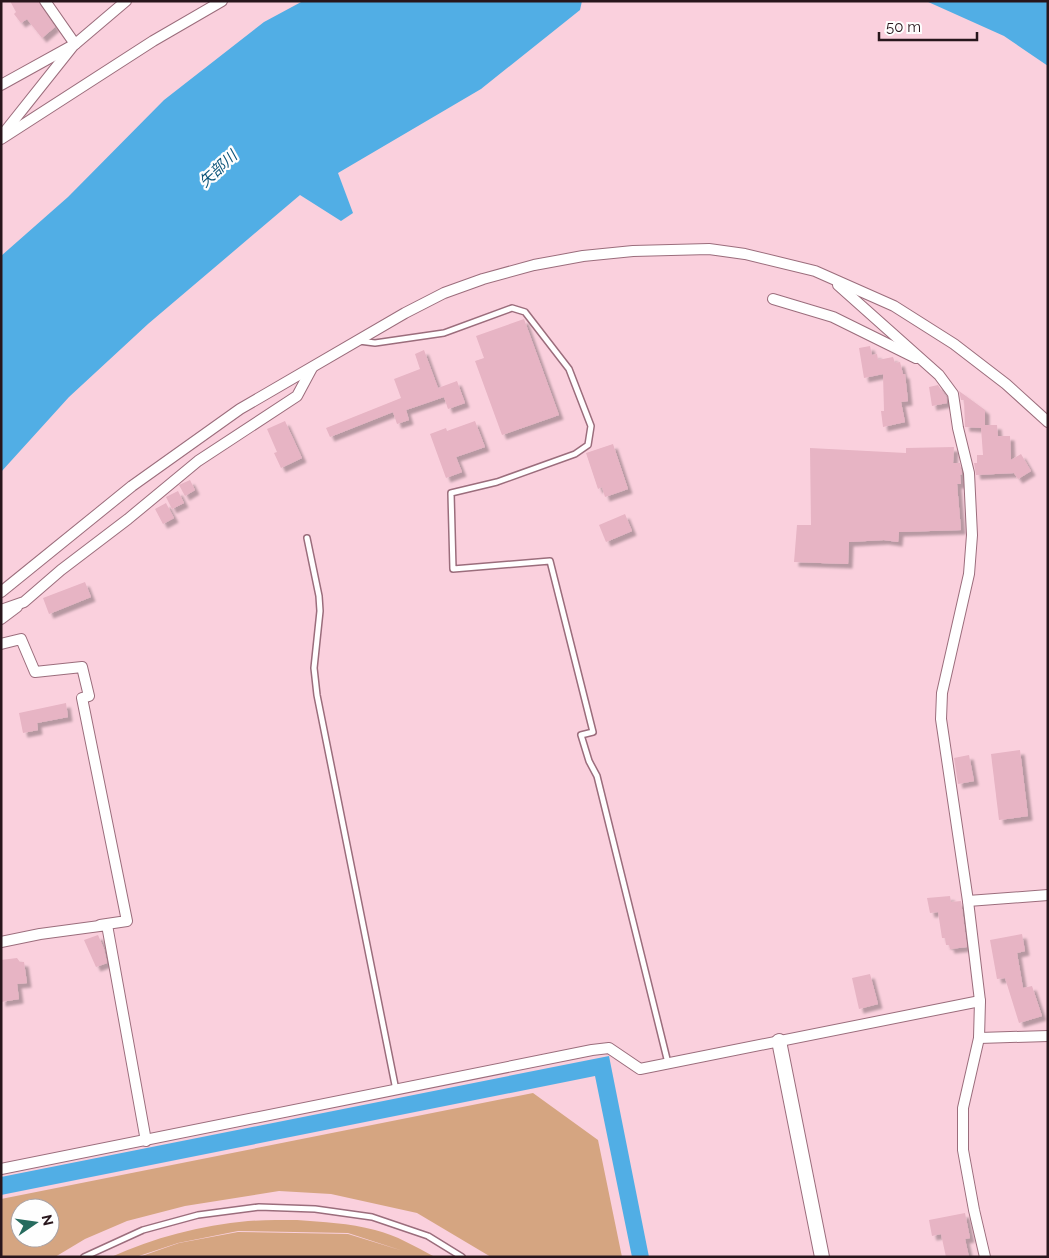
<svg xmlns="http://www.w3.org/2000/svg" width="1049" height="1258" viewBox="0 0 1049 1258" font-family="Raleway,'Noto Sans JP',sans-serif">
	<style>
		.green { fill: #d5a581; fill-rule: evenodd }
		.water { fill: #51aee5 }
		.building { fill: #e7b4c4; filter: url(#shadow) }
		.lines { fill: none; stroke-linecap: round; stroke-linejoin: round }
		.service-casing { stroke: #9b6d7c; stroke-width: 8 }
		.minor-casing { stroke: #9b6d7c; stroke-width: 12 }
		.tertiary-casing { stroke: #9b6d7c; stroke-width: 16 }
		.service { stroke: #fff; stroke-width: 5 }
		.minor { stroke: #fff; stroke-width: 10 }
		.tertiary { stroke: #fff; stroke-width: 14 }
		.labels { text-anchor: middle; stroke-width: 4.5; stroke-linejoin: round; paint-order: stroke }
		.water-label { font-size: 15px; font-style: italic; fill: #0d557a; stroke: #fefefe }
	</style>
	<defs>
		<filter id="shadow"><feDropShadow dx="4.5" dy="4.5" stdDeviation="1" flood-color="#0004"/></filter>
	</defs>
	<rect width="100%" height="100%" fill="#fad0dd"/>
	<g class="green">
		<path d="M533,1093L598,1140L622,1257H491L417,1213L331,1194L279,1191L185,1206L127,1221L85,1239L55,1257H1V1199ZM20,1208H50V1238H20Z"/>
		<path d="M297,1220C323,1222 349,1223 375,1230C396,1235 416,1247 435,1257H139L179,1243L238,1232L348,1234L403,1251L348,1233L238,1231L178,1243L136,1257H111C153,1238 201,1225 248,1221C264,1220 281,1220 297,1220Z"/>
	</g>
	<g class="water">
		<path d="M303,1H582L580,10L481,89L338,173L353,213L341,221L300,195L148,324L69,397L1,472V256L68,197L164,100L264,22Z"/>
		<path d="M926,1H1048V66L1004,36Z"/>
		<path d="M609,1056L649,1257H632L595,1076L1,1195V1177Z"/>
	</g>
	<g class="building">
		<path d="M10,1H38L55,27L42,38L27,19L21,23L14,14L16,12Z"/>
		<path d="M524,319L559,415L502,435L475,361L484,358L476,336Z"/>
		<path d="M870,346L872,355L877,354L878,360L893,357L895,363L900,362L903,374H905L908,401L901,402L905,422L883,427L881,411H884L883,374L864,378L859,348Z"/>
		<path d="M424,350L438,388L457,381L465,403L448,409L444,397L406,410L409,420L397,424L393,412L330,437L326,428L401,398L394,379L420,369L415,354Z"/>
		<path d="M938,385L946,397L947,403L932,406L929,387Z"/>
		<path d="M959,391L985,410V425H997L998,436H1010L1011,460L1021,454L1031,471L1018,479L1014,473L976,475L974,463H977V455H983L981,428L965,427L964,400H961Z"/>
		<path d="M285,421L302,458L281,468L274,453L277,452L267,429Z"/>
		<path d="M475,421L485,447L456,457L462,472L446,478L430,434L446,428L447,431Z"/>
		<path d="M613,444L628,489L605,497L602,487L598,489L586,453Z"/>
		<path d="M954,447L953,463H960L962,474L960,475L961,484H957L961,530L899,532L898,542L884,540L849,542L848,564L794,562L797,525H811L810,448L906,453V448Z"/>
		<path d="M190,480L195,490L185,496L179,485Z"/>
		<path d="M178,491L184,503L172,509L166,497Z"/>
		<path d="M166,503L174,518L163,524L155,509Z"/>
		<path d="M625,514L632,531L606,542L599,525Z"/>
		<path d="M85,582L91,597L49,614L43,598Z"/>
		<path d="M66,703L68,717L37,723L38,730L23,733L19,713Z"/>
		<path d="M1020,750L1028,816L999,820L991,754Z"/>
		<path d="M969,755L974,781L958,784L954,758Z"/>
		<path d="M950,896L951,902L961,901L967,947L950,949L949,945H946L945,938H942L938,912L930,913L927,898Z"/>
		<path d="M1022,934L1025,951L1017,953L1023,988L1032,986L1042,1016L1019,1023L1005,978L997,979L990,940Z"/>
		<path d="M98,935L104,949L107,963L96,967L84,940Z"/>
		<path d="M17,958L20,962H24L27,983L17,984L19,999L1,1002V960Z"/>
		<path d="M870,974L878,1004L859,1009L852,978Z"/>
		<path d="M965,1213L970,1238L965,1239L969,1257H946L941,1234L932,1236L929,1220Z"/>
	</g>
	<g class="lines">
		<defs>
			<g id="service">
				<path d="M359,341L375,343L444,333L512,308L525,312L569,369L591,426L588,445L575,454L497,482L451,493L453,569L550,561L593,732L581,735L589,761L597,776L668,1063"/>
				<path d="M307,538L319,596L320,611L314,668L317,695L396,1090"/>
				<path d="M84,1257L143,1230L198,1215L259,1207L315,1209L372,1217L428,1236L462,1257"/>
			</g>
			<g id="minor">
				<path d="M1,85L75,44L45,1"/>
				<path d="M3,134L73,46L126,1"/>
				<path d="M1,139L153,41L222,1"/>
				<path d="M838,285L939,375L953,394L958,428L969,473L972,535L969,574L942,693L941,719L968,901L980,1001L979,1038L963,1108V1150L974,1210L985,1257"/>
				<path d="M773,299L833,317L916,358"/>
				<path d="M1,592L132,486L240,409L405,313L444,293L483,279L534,265L583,256L633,251L709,249L745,254L815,271L894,306L954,344L1006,384L1048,422"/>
				<path d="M1,610L24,602L61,570L128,519L198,461L297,396L312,368"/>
				<path d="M1,619L17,607"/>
				<path d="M1,644L21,639L35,672L82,667L89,696L82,698L127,921L100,925"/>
				<path d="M968,901L1048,895"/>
				<path d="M1,942L40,934L107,925L146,1141"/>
				<path d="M979,1038L1048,1036"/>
				<path d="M1,1169L592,1050L609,1048L640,1069L980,1001"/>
			</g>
			<path id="tertiary" d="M779,1041L822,1257"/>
		</defs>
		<use href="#service" class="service-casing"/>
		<use href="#minor" class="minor-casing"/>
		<use href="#tertiary" class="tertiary-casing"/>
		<use href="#service" class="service"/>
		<use href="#minor" class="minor"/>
		<use href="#tertiary" class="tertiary"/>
	</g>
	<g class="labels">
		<g class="water-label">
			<text transform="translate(218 169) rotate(-43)" y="5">矢部川</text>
		</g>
	</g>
	<rect width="1049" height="1258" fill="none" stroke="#28161c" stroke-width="5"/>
	<g transform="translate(35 1223) rotate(77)"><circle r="24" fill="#fefefe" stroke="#a8a1a4"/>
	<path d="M0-4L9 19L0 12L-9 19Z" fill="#266b5e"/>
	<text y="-8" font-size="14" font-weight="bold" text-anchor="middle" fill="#28161c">N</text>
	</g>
	<path d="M879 32v8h98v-8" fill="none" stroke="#28161c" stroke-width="2.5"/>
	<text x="886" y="32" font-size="15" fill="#28161c" stroke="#fefefe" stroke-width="4" paint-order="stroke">50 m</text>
</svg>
